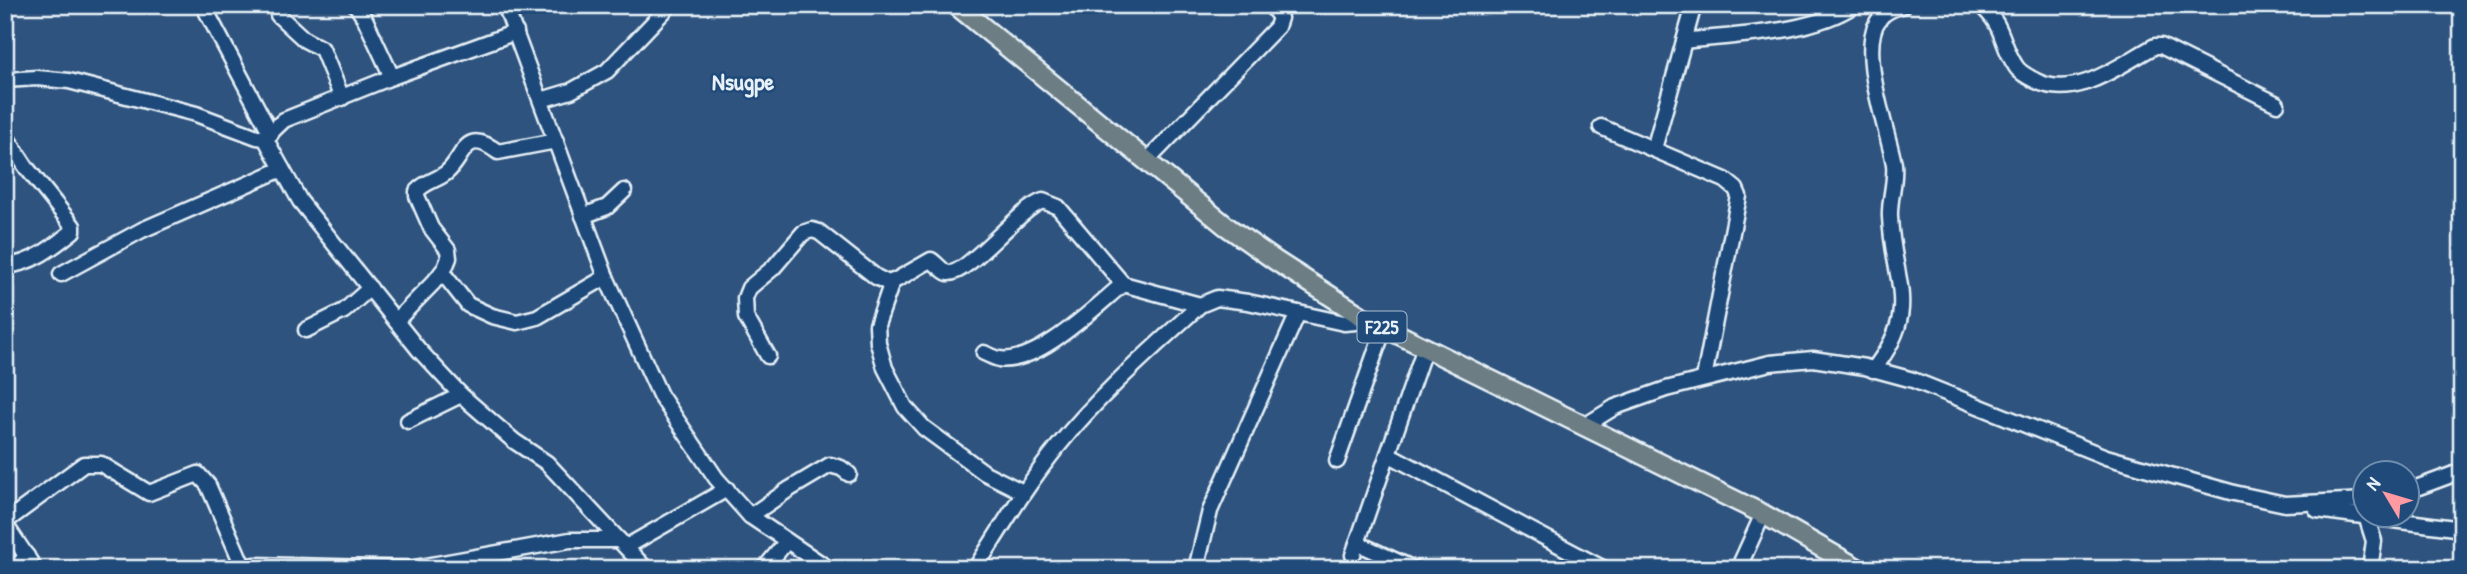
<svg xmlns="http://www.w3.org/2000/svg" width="2467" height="574" viewBox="0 0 2467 574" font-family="'Patrick Hand',sans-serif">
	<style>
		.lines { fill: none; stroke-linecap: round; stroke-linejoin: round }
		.minor-casing { stroke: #e8f1f8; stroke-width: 19 }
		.major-casing { stroke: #e8f1f8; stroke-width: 23 }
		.minor { stroke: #1f4a7a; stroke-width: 14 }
		.major { stroke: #6c7e84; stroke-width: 18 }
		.labels { text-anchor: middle; stroke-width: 5; stroke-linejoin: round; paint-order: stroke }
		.shield { fill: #1f4a7a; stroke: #acbfd2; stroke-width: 2 }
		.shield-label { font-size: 19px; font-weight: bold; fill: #e8f1f8 }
		.quarter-label { font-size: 24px; font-weight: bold; fill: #e8f1f8; stroke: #1f4a7a }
	</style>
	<rect width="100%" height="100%" fill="#2e537e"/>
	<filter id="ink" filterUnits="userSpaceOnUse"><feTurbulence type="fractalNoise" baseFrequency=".0143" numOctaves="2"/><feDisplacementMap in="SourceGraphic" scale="14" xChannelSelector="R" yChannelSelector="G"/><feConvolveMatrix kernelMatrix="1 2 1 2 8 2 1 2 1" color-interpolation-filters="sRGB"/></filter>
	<g filter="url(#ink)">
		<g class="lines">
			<defs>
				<g id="minor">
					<path d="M203,5L271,134"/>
					<path d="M278,5V15L305,40L322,49L342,98"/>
					<path d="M356,5L365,19L392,77"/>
					<path d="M505,5L606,277L660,395L716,478L750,516L829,569"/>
					<path d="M1980,5C2005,26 2000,42 2015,65C2019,73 2029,77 2036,81C2076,101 2121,64 2155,46H2161L2277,104"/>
					<path d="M1684,41C1734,35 1812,34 1854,5"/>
					<path d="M5,80L37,78L69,81L196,114L257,137L265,138L284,120L392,77L516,32"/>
					<path d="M541,100L571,91L607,71L670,5"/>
					<path d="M1601,127L1725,180L1736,189L1739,196L1704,378"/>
					<path d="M5,135L26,167L73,226V231C53,247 32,264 5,266"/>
					<path d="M265,138L300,201L419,350L461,395L514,441L547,463L646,569"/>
					<path d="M1654,149L1694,5"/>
					<path d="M1146,162L1277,27L1280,18L1271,5"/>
					<path d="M583,216L607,207L624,191"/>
					<path d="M442,272L468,305L492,316L517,322L537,317L606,277"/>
					<path d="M61,274L142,230L282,169"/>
					<path d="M892,282L877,325L878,343L885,368L905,407L924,428L985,473L1023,492"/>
					<path d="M396,321L434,282L445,268L449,258L448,250L431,228L417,196V191C425,182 437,180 446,173C465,158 463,126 498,152L556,141"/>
					<path d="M306,330L344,311L370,288"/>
					<path d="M984,353C989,355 994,358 999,359C1037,365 1095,307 1123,284"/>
					<path d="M768,356L746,317L745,298L749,288L773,268L803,233L812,230L819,232L876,277L888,283L896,280L931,260C936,263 943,272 948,273C967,276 1018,209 1043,201L1058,207L1123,284L1200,305"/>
					<path d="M1873,370C1922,308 1893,284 1890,217C1889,199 1896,182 1894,164C1888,130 1856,47 1880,18C1886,10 1895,8 1903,5"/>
					<path d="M408,421L461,395"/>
					<path d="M1586,425L1615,407L1666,389L1770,363L1813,359L1865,367L1913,380L2106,457L2234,493L2285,504L2366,500"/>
					<path d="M1388,454L1604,569"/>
					<path d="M1337,461L1384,328"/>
					<path d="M2408,491L2462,471"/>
					<path d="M2317,510L2462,529"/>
					<path d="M750,516L788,490L830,465L841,468L849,474"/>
					<path d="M2366,516L2374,541L2370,569"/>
					<path d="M5,522L84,464H101L149,493L198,474L208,485L243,566"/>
					<path d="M5,524L35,569"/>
					<path d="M1357,543L1414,569"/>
					<path d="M626,547L727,489"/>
					<path d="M1353,555L1425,347"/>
					<path d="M14,569L27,556"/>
					<path d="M223,569L256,565L409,569L570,540H619"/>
					<path d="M764,569L787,541"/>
					<path d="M975,569C1002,527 1027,484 1059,445C1100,394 1152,349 1200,305L1217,298L1248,302L1344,323L1356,322L1363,317"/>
					<path d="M1196,569L1210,511L1298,313"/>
					<path d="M1738,569L1763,514"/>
				</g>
				<path id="major" d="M956,5L1226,226L1276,261L1363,317L1763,514L1859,569"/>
			</defs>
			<use href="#minor" class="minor-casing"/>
			<use href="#major" class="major-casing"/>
			<use href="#minor" class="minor"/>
			<use href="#major" class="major"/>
		</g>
	</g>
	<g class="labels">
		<rect class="shield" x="1357.5" y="311.5" width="49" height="31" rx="5"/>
		<g class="shield-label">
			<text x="1382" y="334">F225</text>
		</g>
		<g class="quarter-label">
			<text x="743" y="90">Nsugpe</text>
		</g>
	</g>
	<rect width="2467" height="574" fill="none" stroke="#1f4a7a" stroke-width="28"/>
	<rect x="14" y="14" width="2439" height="546" fill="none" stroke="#e8f1f8" stroke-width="2.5" filter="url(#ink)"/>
	<g transform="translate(2386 494) rotate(308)"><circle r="33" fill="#1f4a7a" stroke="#6f8dac" stroke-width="2"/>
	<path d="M0-5L12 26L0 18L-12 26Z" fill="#ff9aa2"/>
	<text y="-10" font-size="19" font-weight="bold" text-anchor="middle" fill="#e8f1f8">N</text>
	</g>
</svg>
